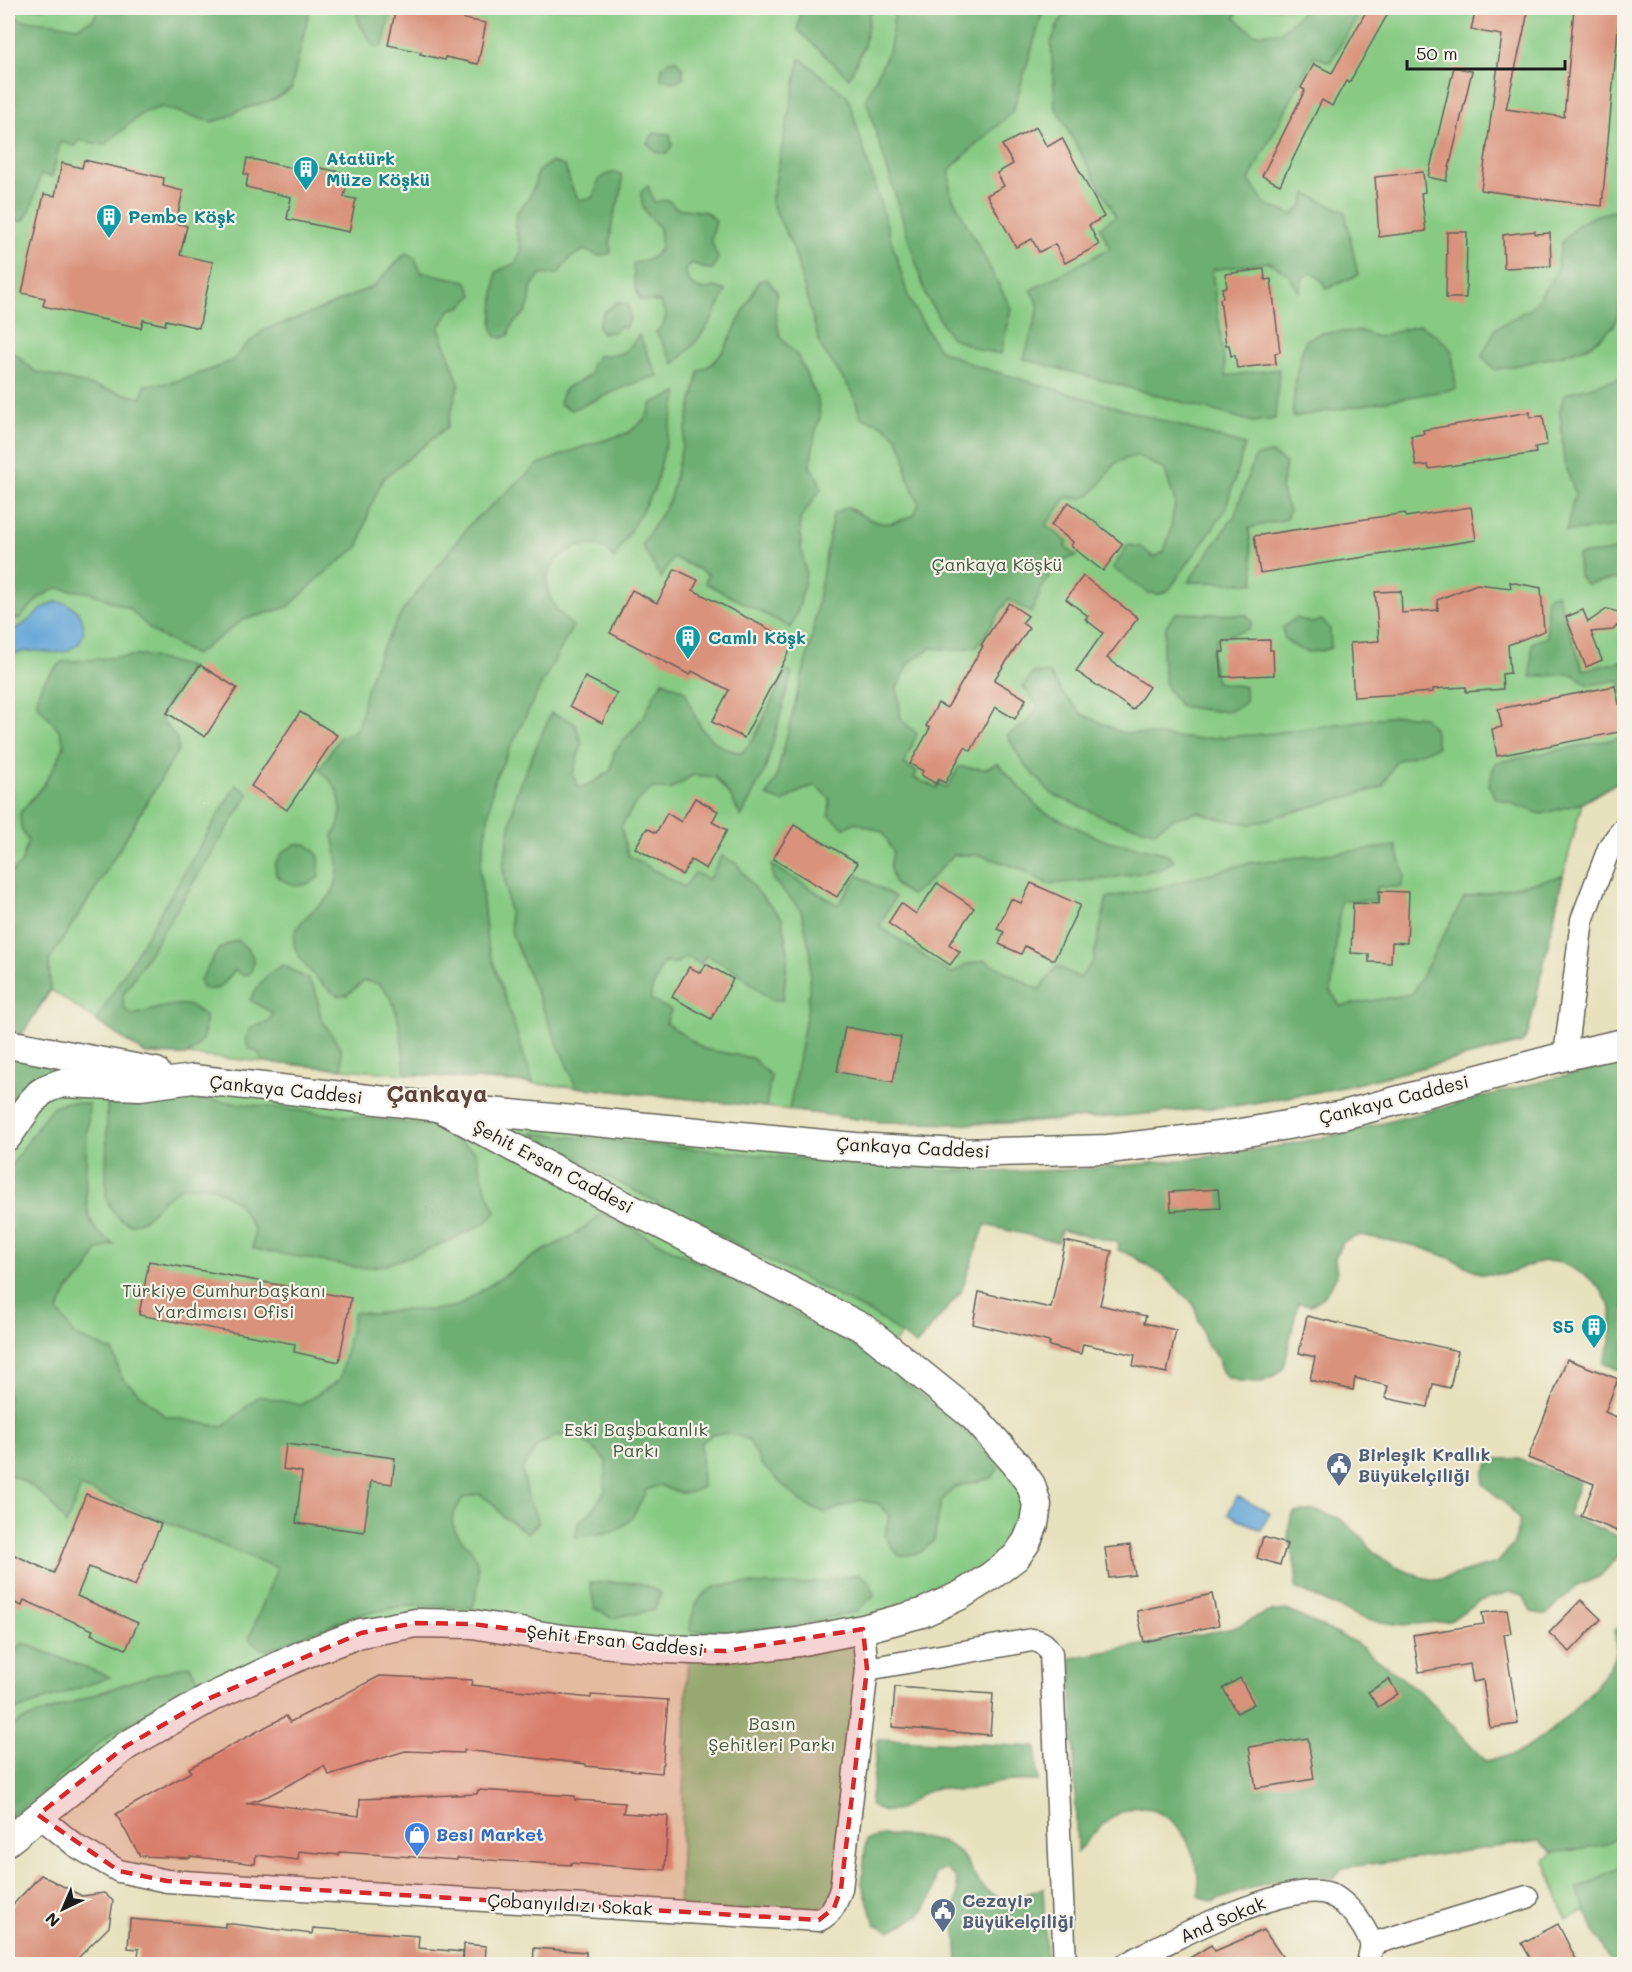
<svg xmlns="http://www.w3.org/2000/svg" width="1632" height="1972" viewBox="0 0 1632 1972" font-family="Mali,sans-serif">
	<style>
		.green { fill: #87ca84; stroke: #527350; stroke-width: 1.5 }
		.forest { fill: #6dae72; stroke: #446547; stroke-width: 1.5 }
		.water { fill: #64a6d8; stroke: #40617a; stroke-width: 1.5 }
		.building { fill: #d9927b }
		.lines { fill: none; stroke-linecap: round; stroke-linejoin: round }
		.minor-casing { stroke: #636155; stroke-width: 25 }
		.major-casing { stroke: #636155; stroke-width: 31 }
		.minor { stroke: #fff; stroke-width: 22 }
		.major { stroke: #fff; stroke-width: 28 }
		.marked { fill: #d62828; fill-opacity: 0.2; stroke: #d62828; stroke-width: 4.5; stroke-dasharray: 12 8; stroke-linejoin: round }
		.labels { text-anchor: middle; stroke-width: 4.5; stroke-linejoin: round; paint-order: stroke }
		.culture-label { font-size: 18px; font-weight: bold; fill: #0d838f; stroke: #f7f3e8; text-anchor: start }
		.park-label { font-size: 18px; fill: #415940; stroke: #f7f3e8 }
		.street-label { font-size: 18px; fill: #1c1c1c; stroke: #f7f3e8 }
		.service-label { font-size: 18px; font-weight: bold; fill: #4e5e75; stroke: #f7f3e8; text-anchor: start }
		.shop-label { font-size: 18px; font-weight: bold; fill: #366cbe; stroke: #f7f3e8; text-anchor: start }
		.district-label { font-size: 24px; font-weight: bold; fill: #5e453d; stroke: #f7f3e8 }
	</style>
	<rect width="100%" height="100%" fill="#f7f3e8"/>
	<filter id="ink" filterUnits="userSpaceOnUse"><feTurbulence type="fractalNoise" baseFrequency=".0167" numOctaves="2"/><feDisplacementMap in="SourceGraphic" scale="12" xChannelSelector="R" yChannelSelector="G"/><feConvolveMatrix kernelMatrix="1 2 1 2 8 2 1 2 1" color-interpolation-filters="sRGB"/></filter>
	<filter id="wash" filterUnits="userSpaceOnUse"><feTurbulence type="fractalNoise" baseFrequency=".008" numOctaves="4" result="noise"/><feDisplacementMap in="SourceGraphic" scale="24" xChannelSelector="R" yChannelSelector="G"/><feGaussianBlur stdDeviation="1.35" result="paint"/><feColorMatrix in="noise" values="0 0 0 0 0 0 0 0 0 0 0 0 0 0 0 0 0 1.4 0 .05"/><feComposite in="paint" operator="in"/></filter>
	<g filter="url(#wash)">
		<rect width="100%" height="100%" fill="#e7e1be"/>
		<g class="green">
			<path d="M8,8H1624V778L1582,803L1563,876L1528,1034L1522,1043L1339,1088L1235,1106L1024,1123L963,1124L881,1122L766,1107L576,1087L342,1069L187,1055L146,1054L51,990L22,1034L8,1031Z"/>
			<path d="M8,1044L193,1079L991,1152L944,1282L890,1349L1031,1485L1016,1557L863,1629L834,1908L679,1912L688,1650L416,1623L210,1698L8,1841Z"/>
			<path d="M1624,1794V1892L1566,1920L1545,1860Z"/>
		</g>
		<g class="forest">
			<path d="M101,8H310L291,89L275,99L237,111L226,118L211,122L162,107L143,113L104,145L78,140L76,146L60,142L52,177L41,174L31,209L23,221H8V9L20,20L54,23L77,27L92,20Z"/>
			<path d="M355,8H392L383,46H374L360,25Z"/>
			<path d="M801,8H871L864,46L849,78L798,30Z"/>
			<path d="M895,8H1044L1013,111L950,169V192L1011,308L1001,354L980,350L950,337L926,296L866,99L890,48Z"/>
			<path d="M1071,8H1085L1103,12L1124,8H1238L1235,18L1254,34L1281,32L1306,8H1363L1330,62L1314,56L1249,180L1265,204L1293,215L1303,205L1306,193L1345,212L1358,275L1326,289L1322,281L1313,273L1303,277L1299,292L1288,274L1269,262L1212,270L1226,376L1279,369L1275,419L1254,422L1024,359L1039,307L1031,290L1110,248L1100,227L1116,216L1055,107L1051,43L1059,22Z"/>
			<path d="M800,58L848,97L909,299L938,349L976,366L1245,445L1225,511L1169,590L1160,594L1148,593L1113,568L1128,545L1141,547L1154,557L1164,552L1170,533L1175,502L1165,470L1137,456C1130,458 1120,459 1115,464C1101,479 1095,505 1067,497L1046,525L1068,542L1065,547L1077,556L1059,561L1044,584L1031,613L1008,599L977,647L956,650L931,648L910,662L897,688L901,719L917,734L904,764L917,772L914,778L937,788L939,783L947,788L959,767L986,769L997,763L1042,811L1103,840L1165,853L1174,860L1161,869L1106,879L1048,884L1021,869L980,855H953L925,885L911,895L895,885L890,868L893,852L883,832L855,822L844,828L829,815L830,799L815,785L797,793L783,802L767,796L776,778L811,641L833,514L847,507C876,523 882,530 914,515L919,503L907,476L905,456L897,437L883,425L861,418L853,393L821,347L793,248L771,202Z"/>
			<path d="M676,60L683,69V78L673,82L661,79L662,67L669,61Z"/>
			<path d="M654,133L670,134L672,145L667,154L656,152L647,143Z"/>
			<path d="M551,162L565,166L572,188L579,200L592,198L597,188L598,180C606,174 612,171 621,174C625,189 617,203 613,218C611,230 609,241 611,253L599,256L584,250L570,258L558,274L540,275C525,292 534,292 528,307C523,321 512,316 509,335L502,338L495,336L492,325L496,272L515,263L521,251L515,226L517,212L528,200L535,184L537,172Z"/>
			<path d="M648,186L654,202L668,200L676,208L706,212L716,221L711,240L718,258L713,269L702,268L692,263L685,270L689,283L702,290L715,287L726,291C714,318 697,345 674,364L656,332L663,325L666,315L660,302L640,300L635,286L633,264L651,258L661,249L659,227C647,216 641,209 641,192Z"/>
			<path d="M1624,199V290L1614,326L1591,345L1563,355L1495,370L1482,356L1496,328L1533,307L1556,273L1562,242L1579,224L1594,216L1614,211Z"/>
			<path d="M406,253L415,258L421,272L466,281L473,295L461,307L451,309L439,328L459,383L447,427L383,479L370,508L359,546L320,577L288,607L243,620L195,655L153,632L130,609L92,593L56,588L39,598L20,618L8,620V353L17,355L34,371L141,398L145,385L170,383L210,370L233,360L245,346L264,330L309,314L374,286Z"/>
			<path d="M767,279L777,292L775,311L780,337L798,357L818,400L820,417L815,434L810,467L818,478L821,489L800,519L801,548L806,573L800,604L791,628L705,583L708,574L673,557L661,578L642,545L670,499L699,371L712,364L724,350L759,281Z"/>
			<path d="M617,302L628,305L630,320L625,328L620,326L614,332L602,333L598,326L603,313Z"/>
			<path d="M1420,325L1436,335L1452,350L1456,389L1293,417C1293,389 1296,366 1306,340L1321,333L1361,331L1377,337Z"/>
			<path d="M639,335L658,376C628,383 601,399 571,410L560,404C562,380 577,388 591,373V364L598,356C621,355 626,355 639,335Z"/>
			<path d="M1624,377V525L1566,532L1575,493L1564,462L1560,412L1564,394Z"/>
			<path d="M678,393L655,488L614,559C612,556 609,551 605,549C580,535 543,560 547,588C550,605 561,616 573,626L538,691L494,781L480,869L487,943L533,1083L405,1074C403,1051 401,997 378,984C375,982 369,982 364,981L347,995L338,996C324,987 292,957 294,939C294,930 301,922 307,916C318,904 328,904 335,886C341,868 337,853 333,836C347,812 342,787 319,770L340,737L349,734L357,728L361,715L366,690L380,652L402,612L471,523L539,464L582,447L628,433L646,418L652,403Z"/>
			<path d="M1270,453L1286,463L1281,489L1289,511L1286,519L1249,528L1255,583L1188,582L1235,515L1255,457Z"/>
			<path d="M1624,550V580L1615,579L1586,584L1579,576L1578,555Z"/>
			<path d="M1557,594L1583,670L1624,661V697L1619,680L1589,685L1572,674L1531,677L1532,643L1547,637V596Z"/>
			<path d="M1176,613L1247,615L1252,622L1249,629L1216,639L1215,648L1211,651L1216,682L1245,687V702C1231,718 1199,708 1180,706L1166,687L1162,657L1166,626Z"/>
			<path d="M1296,618L1312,623L1322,620L1330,629L1331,648C1310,655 1300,653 1284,638L1283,627Z"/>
			<path d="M143,655L190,667L160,717L177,739L178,750L95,890L49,960L50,989L22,1034L8,1031V875L21,864L28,841L21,829L20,813L44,784L58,760L64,746L60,731L37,704C37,685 49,675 62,662Z"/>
			<path d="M786,670L792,673L765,770L741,817L731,797L715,777L693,775L670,790L652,788L635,804L621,827L628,855L684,887L695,873L709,879L722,856L737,864L755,889L782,918L788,952L783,1000H771L737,972L706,955L701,964L687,957L676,963H663L651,992V1000L671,1010L666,1023L704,1049L752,1058L771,1076L766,1107L576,1087L512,935L503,867L516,793L551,713L575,723L582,743L573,774L579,788L594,782L611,770L614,752L644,716L655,693L663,681L685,691C698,724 704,746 742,753L755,737Z"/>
			<path d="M1033,673H1049L1063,694L1082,714L1120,732L1196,739L1266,734L1401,715L1424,717L1434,728L1437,747L1396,761L1382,787L1251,824L1221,819L1198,812L1172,819L1155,831L1110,820L1052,794L1023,763L1007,735L1027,723L1038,706L1023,686Z"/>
			<path d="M1624,737V778L1582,803L1541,814L1494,797L1489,785L1495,763Z"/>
			<path d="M236,785L249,794L123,995L124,1008L132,1015C149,1012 177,1000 193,1007C197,1009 201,1013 205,1016C206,1033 203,1045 187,1055L146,1054L96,1021Z"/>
			<path d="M295,844H307L319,856V877C305,889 290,887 276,875L275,864L282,853Z"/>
			<path d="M1396,846L1405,875L1401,887H1377L1376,901L1341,900L1331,991L1340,1006L1412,994L1464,898L1563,876L1528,1034L1522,1043L1339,1088L1235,1106L1112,1117L963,1124L881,1122L789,1110L808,1006L811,955L801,910L773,880L772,865L838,905L858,875L895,897L879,926L951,974L965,965L985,960L1039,990L1057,966L1080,978L1093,961L1107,898L1165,886L1248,863Z"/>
			<path d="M238,940C250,952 258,956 250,974L242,975L235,970C223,983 222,993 202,988L200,980C215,960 210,949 238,940Z"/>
			<path d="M283,965L308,979L316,992L321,1018L341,1049L342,1069L263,1062L258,1052L248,1048L246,1038L251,1027L268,1022L273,1013L250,1000C259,983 266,974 283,965Z"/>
			<path d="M8,1054L59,1066C54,1073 41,1074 33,1079C22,1085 15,1096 8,1107Z"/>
			<path d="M1624,1062V1372L1603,1363L1611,1342V1308L1601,1290L1588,1277L1560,1262L1543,1261L1505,1274H1482L1450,1258L1417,1246L1360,1235L1343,1242L1335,1258L1337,1275L1324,1297L1311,1305L1298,1303L1284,1367L1275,1376L1262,1382L1238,1381L1226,1377L1220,1368L1218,1358L1206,1344L1194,1305L1164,1276L1133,1256L1118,1250L1119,1243L1061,1230L1058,1242L985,1225L961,1292L916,1345L876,1316L608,1177L531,1133C614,1141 697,1149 780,1157C837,1162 895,1169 952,1171C1046,1174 1142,1166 1235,1153C1367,1135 1494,1089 1624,1062Z"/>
			<path d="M192,1098L432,1126L475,1151L485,1186L496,1212L486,1223L453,1239L419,1253L385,1265L361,1268L253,1249L254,1229L238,1203L211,1186H183L163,1200L145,1219L131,1225C116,1218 111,1212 106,1197L107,1103L141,1105Z"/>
			<path d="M67,1102L89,1104C88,1131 80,1204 93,1225C97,1233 106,1239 114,1244L97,1251L86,1273L68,1290L58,1311L75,1336L113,1351L121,1377L165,1416L223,1427L259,1396L301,1405L340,1380L354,1312L374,1314L400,1310H433L458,1306L534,1256L577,1233L602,1213L856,1345L961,1427L988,1453L998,1469L992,1478L954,1487L941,1502L934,1540L920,1553L899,1556L885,1537L889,1516L879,1504L859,1500L826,1513L808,1506L788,1490L761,1464L749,1440L732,1434H712L701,1444L702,1487C686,1497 675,1493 660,1485L646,1490C628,1533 619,1532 575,1537L579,1521L590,1513L605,1491L606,1460L582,1439L558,1435L536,1447L522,1470L529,1501L539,1522L528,1533L503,1517L493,1503L479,1494L463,1498C450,1517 447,1524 464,1542C467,1545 471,1549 473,1552C482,1570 479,1589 473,1607L404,1606L356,1615L265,1651L249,1639L277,1568L81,1487L66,1525C54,1504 31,1480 8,1475V1171L45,1116L53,1107Z"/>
			<path d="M1492,1459H1518L1580,1481L1568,1515L1624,1539L1617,1558L1599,1577L1577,1586L1546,1615L1531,1612L1523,1595L1509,1592L1480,1601L1450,1621L1403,1625L1367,1620L1295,1588C1296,1584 1297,1578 1296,1574C1295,1552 1281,1534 1294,1513L1313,1510L1339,1518L1360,1536L1375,1553L1394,1566L1420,1577L1437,1580L1497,1563L1513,1545L1520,1521L1508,1506L1483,1484L1484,1472Z"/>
			<path d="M859,1574L870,1582L874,1595L856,1612L791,1626L727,1632L690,1631C691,1615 696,1596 713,1588C730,1580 762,1586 782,1585C808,1585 833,1580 859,1574Z"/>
			<path d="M616,1582L640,1583L661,1593L654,1610L611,1618L595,1608L590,1583Z"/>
			<path d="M1287,1610L1356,1643L1424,1695L1486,1761C1496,1758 1509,1757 1518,1753C1547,1737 1606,1686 1615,1653C1616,1646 1615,1637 1615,1630L1624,1621V1830L1607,1844L1553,1853L1539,1841L1342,1868L1334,1878C1289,1873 1254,1886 1213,1902L1199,1896C1201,1865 1187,1824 1157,1812C1153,1810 1148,1807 1144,1807C1115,1806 1094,1833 1077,1852L1071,1658L1234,1628L1268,1612Z"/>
			<path d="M23,1643L110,1677L16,1710L8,1716V1656Z"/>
			<path d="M189,1665L200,1682L112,1733L26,1805L8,1817V1730L21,1721L133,1681Z"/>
			<path d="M878,1739L1036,1747L1038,1781C1024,1780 1010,1780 996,1783C982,1787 969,1791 955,1791C949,1791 943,1786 937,1788C907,1794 906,1824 870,1805Z"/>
			<path d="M883,1835C906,1836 932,1835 952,1847C960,1851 966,1861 970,1868C992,1907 1007,1902 1043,1888L1047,1964H958L956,1930L952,1919L958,1893L956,1877L945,1869L935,1873C936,1907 919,1918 890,1931L875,1924L862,1884L866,1840Z"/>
			<path d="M1624,1865V1964H1612L1594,1931L1577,1889Z"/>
		</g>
		<g class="water">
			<path d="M55,602C60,602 65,602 69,605C83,612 89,633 77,645C62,657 48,651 31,651C23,651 15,654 8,655V629C27,630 37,607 55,602Z"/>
			<path d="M1237,1496L1270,1513L1261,1530L1228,1514Z"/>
		</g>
		<g id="blocks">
			<g class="building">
				<path d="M396,8H412L426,10V8H466L464,19L486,23L478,64L445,57V60L420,54L421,52L388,45Z"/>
				<path d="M1368,8H1391L1349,83L1346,81L1332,106L1322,100L1280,185L1262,176L1305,90L1301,88L1314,64L1332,73Z"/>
				<path d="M1476,8H1529L1506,109L1564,117L1574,8H1620L1602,206L1557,201L1481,190L1502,35L1471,30Z"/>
				<path d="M1454,67L1472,71L1446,181L1428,177Z"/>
				<path d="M1036,127L1047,147L1062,138L1104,217L1089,225L1099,245L1065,263L1055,244L1039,252L1032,239L1016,247L987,195L1004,186L997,173L1013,164L1002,145Z"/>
				<path d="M247,158L315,173L316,167L349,174L344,197L356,199L349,232L287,219L291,197L246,187L248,175L244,174Z"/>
				<path d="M84,160L164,178L163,186L183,191L176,223L187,226L180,255L213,262L199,328L166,320L165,325L143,320L141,328L43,306L45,298L22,293L44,194L55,196L62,163L82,168Z"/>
				<path d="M1423,172L1425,192L1421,193L1426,231L1379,237L1375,177Z"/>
				<path d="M1535,231V234L1550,233L1551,266L1504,268L1503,235Z"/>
				<path d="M1447,232H1467L1466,298H1446Z"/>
				<path d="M1264,269L1265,280L1271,279L1280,352L1275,353L1276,364L1237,368L1235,355L1231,356L1229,345H1226L1220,299L1223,298L1222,288L1227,287L1225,274Z"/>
				<path d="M1530,412V417L1543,416L1547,445L1535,447L1536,453L1429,469L1428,465L1416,466L1411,436L1424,434L1423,430Z"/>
				<path d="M1069,502L1123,544L1103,571L1071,546L1073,542L1051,525Z"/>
				<path d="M1471,507L1476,540L1260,573L1254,536L1405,513L1406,517Z"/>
				<path d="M675,569L698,580L693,590L794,642L744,738L712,722L729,690L692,671L690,675L610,633L632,590L657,603Z"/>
				<path d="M1083,576L1138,618L1107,658L1149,687L1133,710L1076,671L1103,633L1085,619L1088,616L1066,599Z"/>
				<path d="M1510,582L1541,588L1544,631L1508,645L1510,673L1502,674L1503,689L1466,692V687L1433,689V692L1354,697L1350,643L1379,641L1375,592L1401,591L1402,613L1438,610L1437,600L1477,584L1511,588Z"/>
				<path d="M1009,603L1028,616L1022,623L1029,628L994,680L1026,699L1015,719L995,707L971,751L965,747L945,783L938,779L936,784L921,775L923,771L910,764L930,728L926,726L938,703L947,708L983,646L981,645Z"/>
				<path d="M1607,609L1618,612L1620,623L1613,630L1591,632L1602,660L1586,667L1566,617L1583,610L1588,622Z"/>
				<path d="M1270,640V650H1273L1274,675L1222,677L1220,652H1224L1223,641Z"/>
				<path d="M200,665L237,688L205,737L167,713Z"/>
				<path d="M585,677L617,693L602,723L570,706Z"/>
				<path d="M1615,686L1619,704L1624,703V731L1497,756L1492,729L1502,727L1498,709Z"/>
				<path d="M300,712L337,735L287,810L251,786Z"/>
				<path d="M695,798L718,811L712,822L727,830L706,869L691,860L682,875L635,848L647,828L656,833L667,813L681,822Z"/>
				<path d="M794,825L858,863L837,897L773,859Z"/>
				<path d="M937,883L974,908L949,944L960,952L950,965L888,923L901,903L916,914Z"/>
				<path d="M1031,883L1080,905L1054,960L1025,946L1021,954L999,944L1004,932L997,929L1011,899L1021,903Z"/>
				<path d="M1379,891L1409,892L1407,943L1392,942L1391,963L1369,962V954L1351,953L1353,903L1379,904Z"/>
				<path d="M706,964L733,979L711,1019L672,997L689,967L701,973Z"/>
				<path d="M845,1027L901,1037L893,1082L837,1072Z"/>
				<path d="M1218,1189L1220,1208L1171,1211L1170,1192Z"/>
				<path d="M1065,1241L1112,1251L1100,1305L1146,1316L1144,1323L1176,1330L1167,1373L1133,1366L1135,1355L1083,1344L1081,1354L1049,1346L1050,1342L973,1324L979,1292L1051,1308Z"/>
				<path d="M149,1261L351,1298L339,1362L294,1352L295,1344L139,1315Z"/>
				<path d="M1307,1316L1458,1351L1450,1388L1433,1384L1428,1407L1385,1398L1388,1386L1355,1378L1353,1390L1310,1380L1315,1357L1299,1353Z"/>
				<path d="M1567,1359L1618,1379L1605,1412L1624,1420V1534L1581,1516L1594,1484L1528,1458Z"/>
				<path d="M286,1444L395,1458L392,1484L371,1481L364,1532L296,1523L302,1472L283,1469Z"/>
				<path d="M86,1494L161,1524L135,1586L89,1567L77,1596L138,1623L126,1649L91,1634L93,1630L24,1600L22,1606L8,1600V1552L54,1573Z"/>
				<path d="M1263,1537L1287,1544L1280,1565L1257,1558Z"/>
				<path d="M1130,1545L1135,1575L1109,1578L1105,1548Z"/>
				<path d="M1212,1594L1219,1625L1144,1642L1137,1611Z"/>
				<path d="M1581,1600L1601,1619L1570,1652L1549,1633Z"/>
				<path d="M1507,1610L1511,1633L1504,1634L1518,1724L1490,1728L1483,1680L1473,1682L1470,1664L1419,1672L1413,1635L1484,1624L1482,1613Z"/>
				<path d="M380,1676L472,1680L471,1685L591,1698V1695L668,1700L662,1773L586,1766V1764L464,1750V1753L405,1751L329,1775L324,1766L268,1796L246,1804L259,1803L359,1816L360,1799L477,1794L478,1790L575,1796V1800L625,1803L623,1813L668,1816L665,1870L571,1863V1865L457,1858V1860L340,1852L339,1855L299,1851L298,1860L256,1855L255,1864L190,1856V1858L140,1856L116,1814L191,1772L189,1768L286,1716L290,1722Z"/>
				<path d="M1240,1678L1254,1704L1237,1713L1223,1688Z"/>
				<path d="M1389,1679L1398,1694L1378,1707L1368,1692Z"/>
				<path d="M895,1687L993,1694L990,1735L892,1727Z"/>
				<path d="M1308,1738L1314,1779L1256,1788L1249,1747Z"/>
				<path d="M41,1875L82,1896L104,1893L113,1901L109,1927L71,1965H8V1910Z"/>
				<path d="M130,1919L225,1927V1923L312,1934L313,1928L419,1936L418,1948L463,1952V1965H137L139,1949L128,1948Z"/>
				<path d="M1558,1924L1579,1965H1534L1522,1943Z"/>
				<path d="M1264,1930L1288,1965H1178L1211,1945L1215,1951Z"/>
				<path d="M464,1944L486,1946L485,1965H463Z"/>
				<path d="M534,1948L586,1952V1965H533Z"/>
			</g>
		</g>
	</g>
	<g filter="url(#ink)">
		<use href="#blocks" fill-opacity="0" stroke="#636155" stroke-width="1.5"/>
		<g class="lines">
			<defs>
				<g id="minor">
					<path d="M1565,1056L1582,920L1610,846L1624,828"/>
					<path d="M867,1669L1032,1640C1042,1641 1046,1645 1051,1653L1065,1964"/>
					<path d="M38,1815L76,1846L119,1871L167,1881L819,1920C833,1913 836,1903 841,1889L867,1669L863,1629"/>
					<path d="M1372,1944L1527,1897"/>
					<path d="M1127,1964C1163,1943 1294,1876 1332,1895C1351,1906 1363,1924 1372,1944"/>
					<path d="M1368,1964L1372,1944"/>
				</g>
				<g id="major">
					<path d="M8,1044L156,1072"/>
					<path d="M8,1136L30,1104L40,1093L48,1088L62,1083L140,1086L193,1079L439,1107L855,1147L958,1153L1108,1149L1236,1134L1343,1115L1565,1056L1624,1043"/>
					<path d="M8,1841L126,1746L210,1698L302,1655L361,1633L416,1623L473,1624L561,1639L662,1649L726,1651L798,1642L863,1629L922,1613L961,1595L991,1576L1016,1557L1027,1541L1034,1524L1037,1505L1031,1485L1016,1464L974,1417L865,1329L559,1172L439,1107"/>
				</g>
			</defs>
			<use href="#minor" class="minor-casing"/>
			<use href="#major" class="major-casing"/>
			<use href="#minor" class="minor"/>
			<use href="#major" class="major"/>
		</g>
	</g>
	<path class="marked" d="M416,1623L473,1624L662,1649L726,1651L863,1629L867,1669L841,1889L834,1908L819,1920L167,1881L119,1871L38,1815L126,1746L210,1698L361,1633Z"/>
	<defs>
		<symbol id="building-pin" viewBox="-11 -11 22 30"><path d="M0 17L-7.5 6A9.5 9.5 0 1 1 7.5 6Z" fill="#0f9aa8" stroke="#f7f3e8"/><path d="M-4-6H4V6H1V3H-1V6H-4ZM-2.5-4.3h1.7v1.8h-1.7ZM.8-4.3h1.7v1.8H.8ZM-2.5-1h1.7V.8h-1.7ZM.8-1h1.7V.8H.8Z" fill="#fff"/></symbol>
		<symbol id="civic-pin" viewBox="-11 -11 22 30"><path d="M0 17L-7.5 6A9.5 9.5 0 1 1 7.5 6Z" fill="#5c6f8a" stroke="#f7f3e8"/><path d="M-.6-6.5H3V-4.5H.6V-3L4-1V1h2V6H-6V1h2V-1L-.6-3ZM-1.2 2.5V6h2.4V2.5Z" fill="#fff"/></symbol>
		<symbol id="shop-pin" viewBox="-11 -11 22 30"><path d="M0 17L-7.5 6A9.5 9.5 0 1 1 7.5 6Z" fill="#3f7fe0" stroke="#f7f3e8"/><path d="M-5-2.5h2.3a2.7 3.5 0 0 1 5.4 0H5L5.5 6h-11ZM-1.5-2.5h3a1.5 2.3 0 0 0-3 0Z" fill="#fff"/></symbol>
	</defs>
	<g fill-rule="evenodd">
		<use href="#building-pin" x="291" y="154" width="30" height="40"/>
		<use href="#building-pin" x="94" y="202" width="30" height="40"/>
		<use href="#building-pin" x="673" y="623" width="30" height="40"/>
		<use href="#building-pin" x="1579" y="1312" width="30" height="40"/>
		<use href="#civic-pin" x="1324" y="1450" width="30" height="40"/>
		<use href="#shop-pin" x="402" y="1820" width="30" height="40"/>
		<use href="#civic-pin" x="928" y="1896" width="30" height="40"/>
	</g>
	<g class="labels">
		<g class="culture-label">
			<text x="326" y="165">Atatürk<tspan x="326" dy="21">Müze Köşkü</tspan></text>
			<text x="128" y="223">Pembe Köşk</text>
			<text x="708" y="644">Camlı Köşk</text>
			<text x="1574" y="1333" text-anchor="end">S5</text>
		</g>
		<g class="park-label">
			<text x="997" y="571">Çankaya Köşkü</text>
			<text x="224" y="1297">Türkiye Cumhurbaşkanı<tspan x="224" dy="21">Yardımcısı Ofisi</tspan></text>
			<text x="636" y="1436">Eski Başbakanlık<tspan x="636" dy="21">Parkı</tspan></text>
			<text x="772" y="1730">Basın<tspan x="772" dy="21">Şehitleri Parkı</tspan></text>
		</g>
		<g class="street-label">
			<text transform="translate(286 1090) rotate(6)" y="6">Çankaya Caddesi</text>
			<text transform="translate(1394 1100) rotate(-14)" y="6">Çankaya Caddesi</text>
			<text transform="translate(913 1148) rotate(3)" y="6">Çankaya Caddesi</text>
			<text transform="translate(553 1167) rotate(28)" y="6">Şehit Ersan Caddesi</text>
			<text transform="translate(615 1641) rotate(6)" y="6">Şehit Ersan Caddesi</text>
			<text transform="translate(570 1905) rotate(3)" y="6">Çobanyıldızı Sokak</text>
			<text transform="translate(1223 1920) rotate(-23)" y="6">And Sokak</text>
		</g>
		<g class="service-label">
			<text x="1358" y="1461">Birleşik Krallık<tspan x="1358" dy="21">Büyükelçiliği</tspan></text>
			<text x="962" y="1907">Cezayir<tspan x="962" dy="21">Büyükelçiliği</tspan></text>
		</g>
		<g class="shop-label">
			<text x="436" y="1841">Besi Market</text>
		</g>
		<g class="district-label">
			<text x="437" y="1102">Çankaya</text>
		</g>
	</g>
	<rect width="1632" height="1972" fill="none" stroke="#f7f3e8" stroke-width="30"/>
	<g transform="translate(63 1909) rotate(224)" stroke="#f7f3e8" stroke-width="4.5" paint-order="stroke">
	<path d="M0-4.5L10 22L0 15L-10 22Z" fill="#1c1c1c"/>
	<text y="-9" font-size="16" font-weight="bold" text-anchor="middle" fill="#1c1c1c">N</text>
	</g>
	<path d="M1407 60v9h158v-9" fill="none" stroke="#1c1c1c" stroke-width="3"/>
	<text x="1416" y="60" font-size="18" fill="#1c1c1c" stroke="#f7f3e8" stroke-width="4.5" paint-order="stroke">50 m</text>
</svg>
